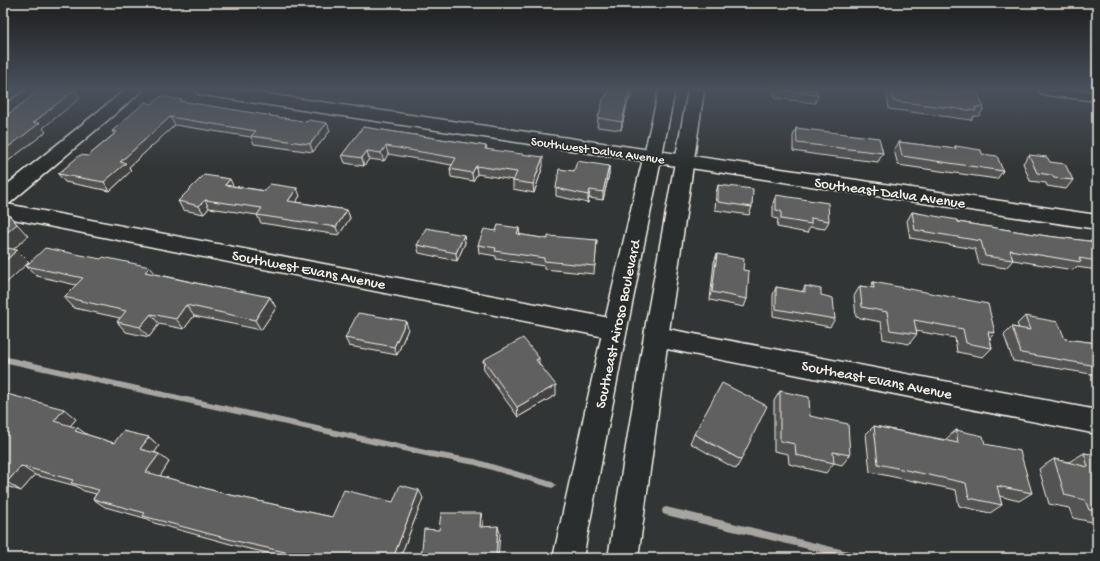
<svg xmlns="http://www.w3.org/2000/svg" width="1100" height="561" viewBox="0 0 1100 561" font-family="'Gochi Hand',sans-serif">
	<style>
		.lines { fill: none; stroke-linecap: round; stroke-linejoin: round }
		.stream { fill: #a6a5a0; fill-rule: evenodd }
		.minor-casing { stroke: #f4f1e8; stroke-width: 3 }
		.major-casing { stroke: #f4f1e8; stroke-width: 3 }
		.minor { fill: #2a2d2e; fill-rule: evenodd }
		.major { fill: #2a2d2e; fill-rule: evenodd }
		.wall { fill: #525352; stroke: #f4f1e8 }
		.shaded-wall { fill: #424342; stroke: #f4f1e8 }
		.building { fill: #5f605f; stroke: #f4f1e8 }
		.labels { text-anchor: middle; stroke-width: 3.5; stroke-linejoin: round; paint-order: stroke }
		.far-street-label { font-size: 13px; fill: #f4f1e8; stroke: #2a2d2e }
		.street-label { font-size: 15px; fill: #f4f1e8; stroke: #2a2d2e }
	</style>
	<rect width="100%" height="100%" fill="#323535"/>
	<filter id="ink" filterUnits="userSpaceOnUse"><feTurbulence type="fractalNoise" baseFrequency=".025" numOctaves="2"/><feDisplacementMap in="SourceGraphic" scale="8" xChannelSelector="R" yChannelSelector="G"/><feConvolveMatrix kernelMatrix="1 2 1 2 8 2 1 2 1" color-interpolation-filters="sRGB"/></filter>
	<g filter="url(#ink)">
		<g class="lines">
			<g class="stream">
				<path d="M22,90H27L3,106V103Z"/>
				<path d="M3,356L430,451L475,459L552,482L554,483L556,485L554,487L552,488L475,465L430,457L3,362Z"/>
				<path d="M666,507L861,554L864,555L865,558H845L666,515L663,514L662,511L663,508Z"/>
			</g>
			<defs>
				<g id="minor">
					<path d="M125,90H143L10,203L6,204L615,319L623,322L627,329L623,336L615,339L3,217V188Z"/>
					<path d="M195,90H239L1097,215V229L203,95L197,93Z"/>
					<path d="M1039,90L1097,91V101L1047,95L1041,93Z"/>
					<path d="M657,327L1097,410V434L657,347L649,344L645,337L649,330Z"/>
				</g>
				<g id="major">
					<path d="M659,90H675L627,329L583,558H553L603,329Z"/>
					<path d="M688,90H704L671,317L638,558H608L647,317Z"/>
				</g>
			</defs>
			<use href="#minor" class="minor-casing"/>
			<use href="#major" class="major-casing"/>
			<use href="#minor" class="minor"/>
			<use href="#major" class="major"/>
		</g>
		<g class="wall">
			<path d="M609,90H633L630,100H628L621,130L597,127L598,118Z"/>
			<path d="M774,90H817L818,95L815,103L775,98Z"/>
			<path d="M886,90H953L984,108L979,116H974L971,120L889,109Z"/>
			<path d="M182,100L183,102L307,122L327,123L330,131L313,152L254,144L251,137L175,125L129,167L131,171L110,191L65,182L58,174L88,156L114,134L112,131L152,104Z"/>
			<path d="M363,127L486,146L487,149L543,166L534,193L513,189V180L477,174L473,181L451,177L450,169L452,165L388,154L384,161L369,159L364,166L345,163L342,155Z"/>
			<path d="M796,128L883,153L878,162L819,155L793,151V136Z"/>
			<path d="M899,142L954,149L955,146L982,154L1003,171L997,179L898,165L894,150Z"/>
			<path d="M1029,155L1050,162L1073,180L1066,189L1047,186L1046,183L1030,181L1023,163Z"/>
			<path d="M609,166V174L603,200L589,198L588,203L556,196V188L574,171Z"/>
			<path d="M718,185L752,207L749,215L715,210L716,193Z"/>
			<path d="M233,186L300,196L296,202L347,210L350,218L339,235L261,223L257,215L209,208L204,214L183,210L178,201Z"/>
			<path d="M776,195L829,221L825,229L810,227L807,233L777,227L778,219L773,218V203Z"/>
			<path d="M912,212L958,222L1047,236L1097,242V270L1076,267L1073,270L1013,260L1006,268L979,264L975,249L910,238L907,221Z"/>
			<path d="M496,231L548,239L597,240L594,274L544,269V266L496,259V256L479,253L478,245Z"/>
			<path d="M464,235L465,243L457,261L419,253L417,245Z"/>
			<path d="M717,254L743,270L747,299L744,307L710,300L714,262Z"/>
			<path d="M26,266L156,274L223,289L270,297L276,308L261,330L194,316L184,329L159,324L149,337L126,332L117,322L120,318L74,308L64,297L76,285L37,276Z"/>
			<path d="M873,282L995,333L990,338L992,348L983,357L957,352L955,338L916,331L917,334L909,344L883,339L881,322L856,317L854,296L860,286L870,288Z"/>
			<path d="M805,286L821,295L835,319L830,327L773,316V295L776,287L802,292Z"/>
			<path d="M1025,316L1065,339L1097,343V375L1013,361L1004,335L1012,327L1019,328L1017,324Z"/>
			<path d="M408,329L397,355L349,346L345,338Z"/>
			<path d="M483,360L556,395L518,417L484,370Z"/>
			<path d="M780,391L810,416L850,455L842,465L834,463L826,473L789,464L788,454L774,451V401Z"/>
			<path d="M3,393L76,419L70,426L88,435L114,443L149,437L159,446L155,452L169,462L160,476L226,494L332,517L393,502L423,498L400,558H290L245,548L154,523L148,519L105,507L93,499L96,494L84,491L76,486L35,475L21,491L3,485Z"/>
			<path d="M874,426L946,440V439L956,430L985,444L1032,493L1019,501L999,496L1002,505L990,513L959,506L956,490L870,472L866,434Z"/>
			<path d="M694,434L741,460L736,469L690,443Z"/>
			<path d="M1084,453L1097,455V523L1073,518L1069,508L1049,504L1039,469L1054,459L1069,462Z"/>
		</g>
		<g class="shaded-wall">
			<path d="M74,90H75L80,98L43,128L46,132L3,165V151L33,123Z"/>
			<path d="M631,90H633L630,100L631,92Z"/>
			<path d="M629,92L628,100L621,130L622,122Z"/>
			<path d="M170,117L175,125L129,167L131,171L110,191L104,182L120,162Z"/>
			<path d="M327,123L330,131L313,152L310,144Z"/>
			<path d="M386,146L388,154L384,161L381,153Z"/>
			<path d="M367,151L369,159L364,166L362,158Z"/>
			<path d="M543,157V166L534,193L533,184Z"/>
			<path d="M476,166L477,174L473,181L472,173Z"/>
			<path d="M609,166V174L603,200V192Z"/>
			<path d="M230,179L234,188L225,185Z"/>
			<path d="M297,188L300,196L291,209L288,201Z"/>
			<path d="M590,190L589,198L588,203V195Z"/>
			<path d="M205,200L209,208L204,214L199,206Z"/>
			<path d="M347,210L350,218L339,235L336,227Z"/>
			<path d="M8,214L28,236L5,257L3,255V236Z"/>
			<path d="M519,228L520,236L517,234Z"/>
			<path d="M464,235L465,243L457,261L456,253Z"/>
			<path d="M17,250L29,262L3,286V263Z"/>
			<path d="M150,267L158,277L145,272Z"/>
			<path d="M270,297L276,308L261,330L255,320Z"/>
			<path d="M186,305L194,316L184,329L176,319Z"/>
			<path d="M151,314L159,324L149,337L140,327Z"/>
			<path d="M406,321L408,329L397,355L394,347Z"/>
			<path d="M539,358V369L536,360Z"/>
			<path d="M556,385V395L518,417L517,407Z"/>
			<path d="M64,409L76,419L66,431L54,421Z"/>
			<path d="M78,428L90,437L75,431Z"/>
			<path d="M149,437L159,446L151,458L140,449Z"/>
			<path d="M159,454L169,462L157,481L146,472Z"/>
			<path d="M21,466L35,475L21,491L7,482Z"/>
			<path d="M419,490L423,498L400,558H393Z"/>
			<path d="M481,513L483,521L482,534L480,527Z"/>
			<path d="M498,526L500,534L498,558H496Z"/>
		</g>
		<g class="building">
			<path d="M40,90H74L33,123H40L3,151V118Z"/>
			<path d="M609,90H631V92H629L622,122L598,118L603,100L605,96H607Z"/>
			<path d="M780,90H817L818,95Z"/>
			<path d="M891,90H953L978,93L984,108L975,107L976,111L893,101Z"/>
			<path d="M161,96L182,100L180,101L260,114L307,122L309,120L327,123L310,144L251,136L256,131L170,117L120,162L126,163L104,182L58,174L80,155L88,156L117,132L112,131L145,102L152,104Z"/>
			<path d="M363,127L486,146L485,149L543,157L533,184L513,181L517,172L476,166L472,173L450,169L456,158L386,146L381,153L367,151L362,158L342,155Z"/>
			<path d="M796,128L879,138L883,153L823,146L797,143Z"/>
			<path d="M899,142L956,149L955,146L981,150L982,154L997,156L1003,171L902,156Z"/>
			<path d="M1029,155L1047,157L1050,162L1065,164L1073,180L1054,178L1052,175L1037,173Z"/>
			<path d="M577,161L609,166L603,192L590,190L588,195L556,188L559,169L574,171Z"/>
			<path d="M204,175L230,179L225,185L265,191L270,184L297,188L288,201L347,210L336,227L257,215L262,208L205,200L199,206L178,201Z"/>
			<path d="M718,185L753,189L752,207L718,202Z"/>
			<path d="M776,195L828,203L829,221L811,218V224L781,219V211L776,210Z"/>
			<path d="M912,212L957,220L958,222L1047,236L1097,242V261L1079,258L1081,262L1010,250L1013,260L985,256L981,241L915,230Z"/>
			<path d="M8,214L17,224L3,236V218Z"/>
			<path d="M498,225L519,228L517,234L548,239V236L597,240L595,266L544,261V258L495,251L496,248L478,245L484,229L496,231Z"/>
			<path d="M426,228L464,235L456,253L417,245Z"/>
			<path d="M3,247L17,250L3,263Z"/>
			<path d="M45,248L101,259L103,257L150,267L145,272L223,289L224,288L270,297L255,320L186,305L176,319L151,314L140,327L117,322L126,311L64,297L83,278L26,266Z"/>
			<path d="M717,254L744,259L743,270L749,271L747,299L712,292Z"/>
			<path d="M873,282L988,304L995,333L988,332L992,348L966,343L963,329L914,320L917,334L890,330L887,312L862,307L860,286L874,288Z"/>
			<path d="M805,286L821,289V295L833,298L835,319L776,309V287L805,292Z"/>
			<path d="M358,313L406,321L394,347L345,338Z"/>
			<path d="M1025,316L1058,322L1065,339L1097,343V366L1021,353L1012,327L1030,330Z"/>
			<path d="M523,338L539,358L536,360L556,385L517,407L483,360Z"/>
			<path d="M722,383L767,406L741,460L694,434Z"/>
			<path d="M780,391L809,397L810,416L848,424L850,455L833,452L834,463L796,455L795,444L780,441Z"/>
			<path d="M3,393L64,409L54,421L78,428L75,431L114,443L123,431L149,437L140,449L159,454L146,472L226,494L332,517L344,490L393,502L400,485L419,490L393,558H312L236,541L143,516L145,513L93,499L99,490L71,483L73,480L21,466L7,482L3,481Z"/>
			<path d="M874,426L958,443L956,430L983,436L985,444L1020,451L1032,493L997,486L1002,505L969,498L966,483L878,464Z"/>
			<path d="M1084,453L1097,455V511L1089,510L1085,500L1065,495L1054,459L1088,467Z"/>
			<path d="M441,513H481L480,527L498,526L496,558H421L424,529L439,530Z"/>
		</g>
	</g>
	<linearGradient id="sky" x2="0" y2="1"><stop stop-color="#1c1d1d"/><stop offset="0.53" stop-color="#49515c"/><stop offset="1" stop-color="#49515c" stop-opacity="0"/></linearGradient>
	<rect width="1100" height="169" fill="url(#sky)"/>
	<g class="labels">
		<g class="far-street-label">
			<text transform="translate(598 149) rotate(8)" y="5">Southwest Dalva Avenue</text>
		</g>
		<g class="street-label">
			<text transform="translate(890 192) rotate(8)" y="5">Southeast Dalva Avenue</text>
			<text transform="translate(309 269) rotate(11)" y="5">Southwest Evans Avenue</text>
			<text transform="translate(617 324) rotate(-78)" y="5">Southeast Airoso Boulevard</text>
			<text transform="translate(877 379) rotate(11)" y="5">Southeast Evans Avenue</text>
		</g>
	</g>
	<rect width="1100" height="561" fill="none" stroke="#2a2d2e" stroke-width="16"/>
	<rect x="8" y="8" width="1084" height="545" fill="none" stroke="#f4f1e8" stroke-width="1.5" filter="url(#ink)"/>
</svg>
